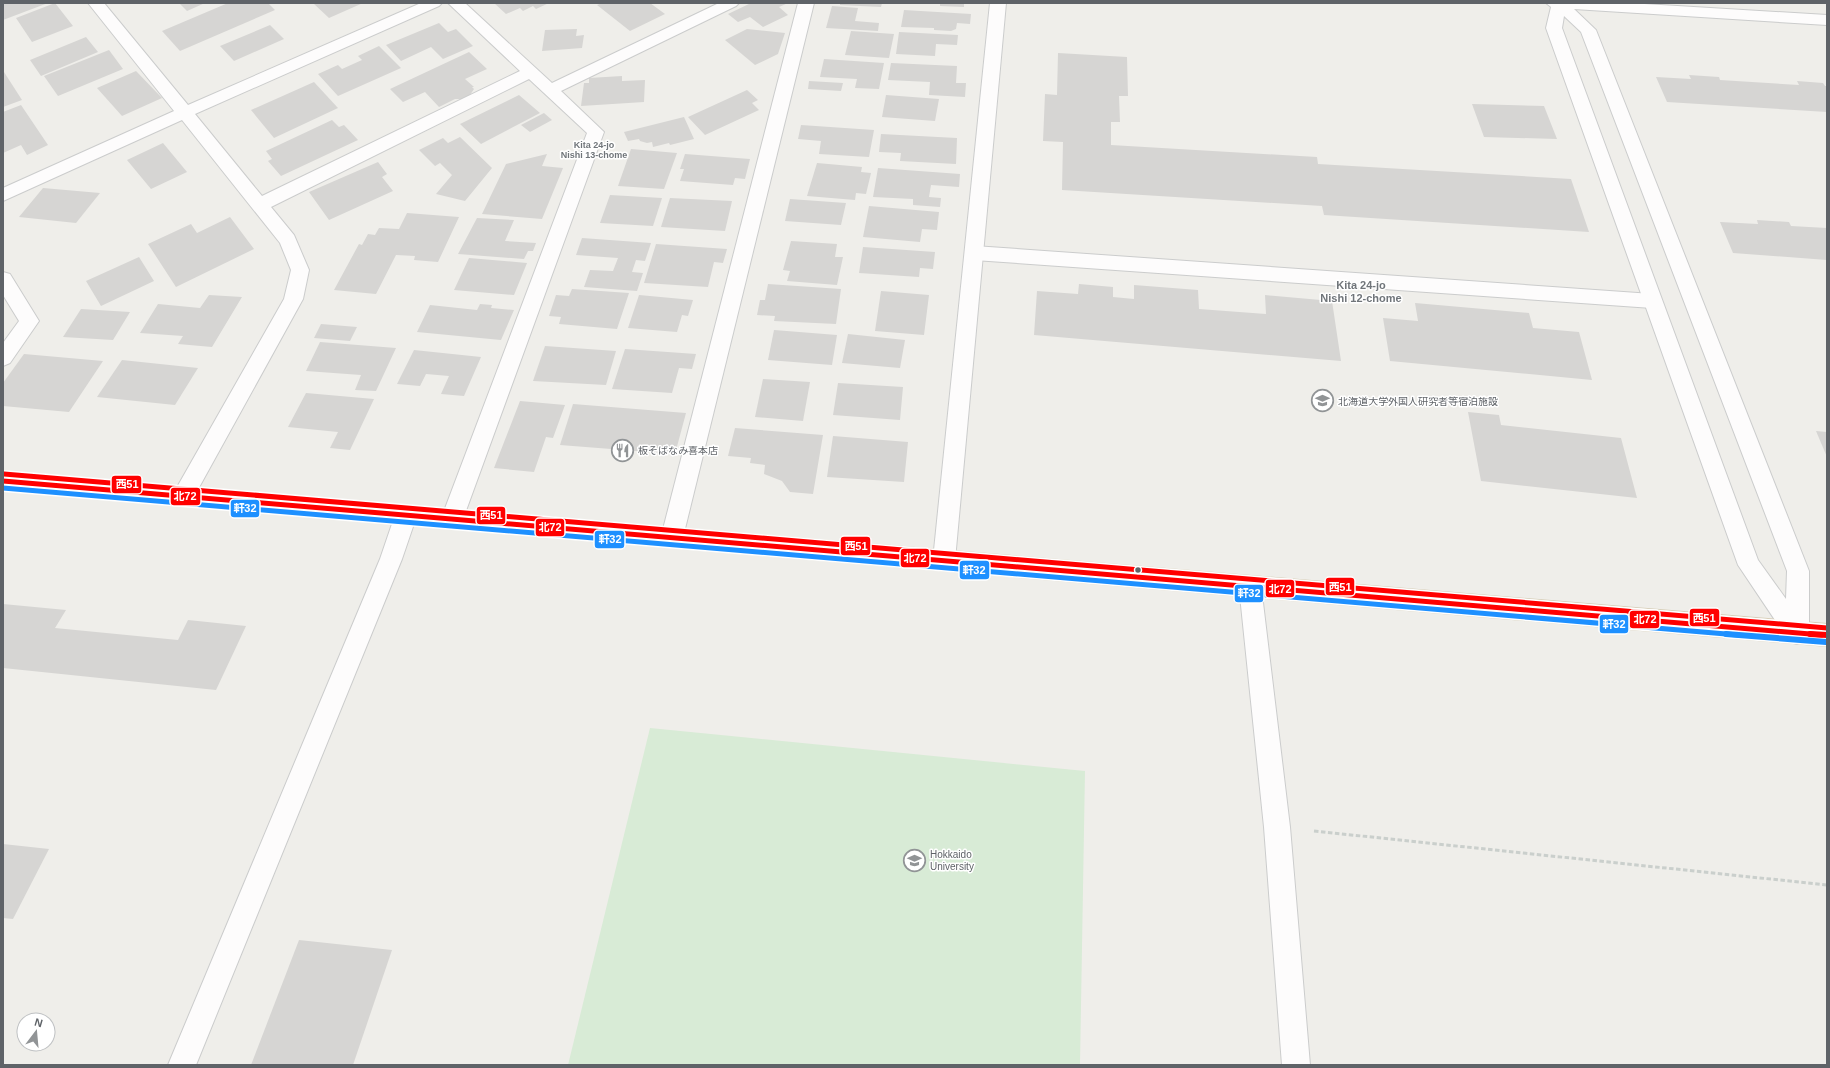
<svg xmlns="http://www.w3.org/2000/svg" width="1830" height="1068" viewBox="0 0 1830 1068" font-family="Helvetica,'Noto Sans JP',sans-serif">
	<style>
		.green { fill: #d8ebd6 }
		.building { fill: #d6d5d3 }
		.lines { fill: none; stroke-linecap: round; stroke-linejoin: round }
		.service-casing { stroke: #cbcccc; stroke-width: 2 }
		.minor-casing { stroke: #cbcccc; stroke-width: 2 }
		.primary-casing { stroke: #d7ceb8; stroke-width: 2 }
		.path { stroke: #cacfcc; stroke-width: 3; stroke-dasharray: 4.5 2.5; stroke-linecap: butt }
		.service { fill: #fdfcfc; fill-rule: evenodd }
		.minor { fill: #fdfcfc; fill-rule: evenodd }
		.primary { fill: #f4f2e9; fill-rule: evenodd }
		.bus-1-far1-casing { stroke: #fff; stroke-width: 8 }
		.bus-1-casing { stroke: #fff; stroke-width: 9 }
		.bus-2-far1-casing { stroke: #fff; stroke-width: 8 }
		.bus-2-casing { stroke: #fff; stroke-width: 9 }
		.bus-3-casing { stroke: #fff; stroke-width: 8 }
		.bus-1-far1 { stroke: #f00; stroke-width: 5 }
		.bus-1 { stroke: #f00; stroke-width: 6 }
		.bus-2-far1 { stroke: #1e90ff; stroke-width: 5 }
		.bus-2 { stroke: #1e90ff; stroke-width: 6 }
		.bus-3 { stroke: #f00; stroke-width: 5 }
		.bus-dot { fill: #5f6368; stroke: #fff; stroke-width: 1.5 }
		.labels { text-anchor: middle; stroke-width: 3; stroke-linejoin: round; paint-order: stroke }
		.far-neighbourhood-label { font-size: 9px; font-weight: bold; fill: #70757a; stroke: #fff }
		.poi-label { font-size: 10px; fill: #5f6368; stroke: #fff; text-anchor: start }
		.neighbourhood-label { font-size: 11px; font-weight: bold; fill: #70757a; stroke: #fff }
		.line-badge { stroke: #fff; stroke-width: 1.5 }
		.badge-label { font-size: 11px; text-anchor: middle; font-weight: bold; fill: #fff }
	</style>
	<rect width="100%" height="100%" fill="#efeeea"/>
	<path class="green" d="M650,728L1085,771L1080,1065H568Z"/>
	<g class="building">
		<path d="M3,3H48L3,20Z"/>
		<path d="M55,3L73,26L32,42L16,18Z"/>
		<path d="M179,3H205L187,11Z"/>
		<path d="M228,3H268L275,10L180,51L162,31Z"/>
		<path d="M313,3H363L329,18Z"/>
		<path d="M494,3H549L536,9L533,6L523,11L520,8L506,14Z"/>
		<path d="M602,3H650L665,14L630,31L597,5Z"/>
		<path d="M751,3H788L779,7L788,15L763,27L750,17L738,22L728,14Z"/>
		<path d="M840,3H882L881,7L840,5Z"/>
		<path d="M940,3H964V7L940,6Z"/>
		<path d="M832,6L858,8L855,21L879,23L878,31L826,28Z"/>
		<path d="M904,10L971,14L970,24L957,23L956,29L951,31L934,30V28L901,27Z"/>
		<path d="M439,23L448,32L456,29L473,46L443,59L431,47L401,61L386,45Z"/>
		<path d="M270,25L284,39L234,61L220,46Z"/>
		<path d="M577,29L576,36L584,35L582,48L542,51L545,30Z"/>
		<path d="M747,29L785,33L778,54L755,65L725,40Z"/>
		<path d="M851,31L894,34L889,58L845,55Z"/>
		<path d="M899,32L958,35L957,45L936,44L935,56L896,54Z"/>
		<path d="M86,37L98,52L41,76L30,60Z"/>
		<path d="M379,46L401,68L338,96L318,74L338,65L342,69L362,60L358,56Z"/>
		<path d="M109,50L123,69L58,96L44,76Z"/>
		<path d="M469,52L487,69L465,79L474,87H472L474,89L470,95L464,99H455L439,107L425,92L403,102L390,89Z"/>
		<path d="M1058,53L1127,57L1128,96H1119L1120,122H1111V145L1317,157L1318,164L1571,179L1589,232L1324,215L1322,206L1062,190L1063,142L1043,141L1045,94L1057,95Z"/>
		<path d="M824,59L884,63L879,89L855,88L857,79L820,77Z"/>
		<path d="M891,63L957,66L956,83H966L965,97L929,95L930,82L888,80Z"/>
		<path d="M136,71L162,98L122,116L97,88Z"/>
		<path d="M4,72L22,100L3,107V73Z"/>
		<path d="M1689,75L1719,77L1720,80L1799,85L1797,81L1823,83L1825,86H1827V112L1667,102L1656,77L1691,79Z"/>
		<path d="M622,76V81L645,80L644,102L581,106L584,83H589V78Z"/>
		<path d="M809,81L843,83L841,91L808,89Z"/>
		<path d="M314,82L338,108L274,138L251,110Z"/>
		<path d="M747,90L758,100L752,103L759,110L705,135L688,117Z"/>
		<path d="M519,95L540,113L481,144L460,124Z"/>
		<path d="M886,95L939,99L935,121L882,117Z"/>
		<path d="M1472,104L1544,106L1557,139L1484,137Z"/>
		<path d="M21,105L48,145L27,155L21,145L3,153V112Z"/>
		<path d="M544,113L552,120L530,132L521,125Z"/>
		<path d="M684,117L694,139L670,145L669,143L653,147L652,142L647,143L640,141L639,139L628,141L624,132Z"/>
		<path d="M332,120L339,127L344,125L358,140L281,176L268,161L272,159L266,151Z"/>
		<path d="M801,125L874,130L869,157L819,154L821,141L798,139Z"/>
		<path d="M881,134L957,138L956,164L900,161L901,153L879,152Z"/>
		<path d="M460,137L492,168L465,201L436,194L452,175L440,163L435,166L419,150L443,138L448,143Z"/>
		<path d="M163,143L187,172L151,189L127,160Z"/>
		<path d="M631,149L677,153L664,189L618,186Z"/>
		<path d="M547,154L542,166L563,168L542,219L482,214L506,164Z"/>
		<path d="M685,154L750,159L745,179L735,178L733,185L680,181L684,169H680Z"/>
		<path d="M378,162L387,174L382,177L393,191L329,220L309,192Z"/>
		<path d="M817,163L862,167L861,172L871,173L866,194L856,193L855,200L807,196Z"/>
		<path d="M878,168L960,174L959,187L931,185L929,197L941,198L940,207L913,205V199L873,197Z"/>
		<path d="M43,188L100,193L76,223L19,217Z"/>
		<path d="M610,195L662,198L653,226L600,223Z"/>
		<path d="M670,198L732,201L725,231L661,227Z"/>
		<path d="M790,199L846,203L841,225L785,221Z"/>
		<path d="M869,206L939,212L937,230L922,229L920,242L863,237Z"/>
		<path d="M407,213L459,217L438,262L414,260L415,256L396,255L376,294L334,290L359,244L362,245L368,234L375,235L379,228L399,229Z"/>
		<path d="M230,217L254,249L176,287L148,244L191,224L197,233Z"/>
		<path d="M477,218L514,220L505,241L536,243L533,251H528L524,259L458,254Z"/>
		<path d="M1757,220L1789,222L1791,226L1827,228V260L1733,253L1720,222L1758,224Z"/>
		<path d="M582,238L651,243L645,261L636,260L632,272L643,273L637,291L584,287L590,270L613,271L618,258L576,255Z"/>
		<path d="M791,241L837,244L835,257H843L837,285L787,281L790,271L783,270Z"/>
		<path d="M656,244L727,249L723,263L714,262L708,287L644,283Z"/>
		<path d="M863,247L935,252L933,269L920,268L919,277L859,273Z"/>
		<path d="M139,257L154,281L101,306L86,281Z"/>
		<path d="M469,258L527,263L514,295L454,290Z"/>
		<path d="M768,284L841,289L836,324L774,321L775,316L757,315L760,300H765Z"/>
		<path d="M1079,284L1113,287V297L1134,299V285L1198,290L1199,309L1266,314L1265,295L1332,301L1341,361L1034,335L1037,291L1078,294Z"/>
		<path d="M572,289L629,293L617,329L559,324L561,317L549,316L556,295L569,296Z"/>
		<path d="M881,291L929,295L924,335L875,331Z"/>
		<path d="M209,295L242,297L212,347L178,344L183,336L140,333L158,304L200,308Z"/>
		<path d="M639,295L693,300L688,316L682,315L677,332L628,328Z"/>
		<path d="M1415,303L1529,313L1533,328L1579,332L1592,380L1390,361L1383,318L1418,321Z"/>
		<path d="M480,304L492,305L491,308L514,310L501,340L417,332L430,305L477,310Z"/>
		<path d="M81,309L130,312L113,340L63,337Z"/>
		<path d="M321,324L357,327L350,341L314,338Z"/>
		<path d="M774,330L837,335L832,365L768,360Z"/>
		<path d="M848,334L905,340L900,368L842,363Z"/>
		<path d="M320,342L396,348L376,391L355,390L361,375L306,371Z"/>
		<path d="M545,346L616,351L606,385L533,381Z"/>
		<path d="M625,349L696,354L692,369L679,368L672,393L612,389Z"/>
		<path d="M414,350L481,357L464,396L441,394L449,376L426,374L420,386L397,384Z"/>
		<path d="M24,354L103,361L69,412L3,406V383Z"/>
		<path d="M122,360L198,368L175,405L97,397Z"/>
		<path d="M763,379L810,382L803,421L755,417Z"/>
		<path d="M838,383L903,387L900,420L833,415Z"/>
		<path d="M306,393L374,399L350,450L330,448L338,432L288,427Z"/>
		<path d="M520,401L565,405L553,438L546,437L534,472L494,468Z"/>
		<path d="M573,404L686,413L675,454L560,445Z"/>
		<path d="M1468,412L1499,415L1501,425L1621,438L1637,498L1481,481Z"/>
		<path d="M735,428L823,435L813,494L790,492L782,481L764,474L765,465L750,463L751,458L728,456Z"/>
		<path d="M1816,431L1827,432V457Z"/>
		<path d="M833,436L908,442L904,482L827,477Z"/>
		<path d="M3,604L66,610L55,628L178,640L188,620L246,626L216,690L3,668Z"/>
		<path d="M3,844L49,849L13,919L3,918Z"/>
		<path d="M299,940L392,950L353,1065H251Z"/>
	</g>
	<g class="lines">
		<defs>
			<g id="service">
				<path d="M974,246L1652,294L1659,296L1662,301L1659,306L1652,308L974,260L967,258L965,253L967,248Z"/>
				<path d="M406,506L414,508L417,515L402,559L196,1065H168L380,559L395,515L398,508Z"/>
				<path d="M1250,576L1258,579L1261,586L1290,827L1310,1065H1282L1264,827L1239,586L1242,579Z"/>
			</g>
			<g id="minor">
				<path d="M88,3H104L188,105L421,3H442L439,6L195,114L262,196L520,71L448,3H465L552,83L719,3H739L736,6L561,91L604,132L463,519L460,526L452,528L444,526L441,519L587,133L529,79L271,207L294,235L309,270L303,299L191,502L183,505L175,502L172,496L284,299L291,270L280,243L182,120L3,201V188L174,111Z"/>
				<path d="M798,3H814L683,537L680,544L672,547L664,544L661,537Z"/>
				<path d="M990,3H1006L955,560L952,567L944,570L936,567L933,560Z"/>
				<path d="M1546,3H1628L1827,15V25L1574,9L1596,30L1809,571V633L1805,641L1797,644L1789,641L1738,565L1546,28L1551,7ZM1564,16L1581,32L1787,571L1786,599L1758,560L1562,28Z"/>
				<path d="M3,272L10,274L39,321L10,363L3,366V343L19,321L3,295Z"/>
			</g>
			<path id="primary" d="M3,472L1827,624V646L3,490Z"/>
		</defs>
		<use href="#service" class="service-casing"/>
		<use href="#minor" class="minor-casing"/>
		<use href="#primary" class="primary-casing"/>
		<path class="path" d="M1314,831L1827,885"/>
		<use href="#service" class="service"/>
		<use href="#minor" class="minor"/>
		<use href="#primary" class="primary"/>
		<defs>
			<path id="bus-1-far1" d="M3,481L1822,635"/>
			<path id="bus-1" d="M1810,634L1827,635"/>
			<path id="bus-2-far1" d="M3,488L1738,635"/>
			<path id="bus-2" d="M1726,634L1826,642"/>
			<path id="bus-3" d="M4,474L1827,628"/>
		</defs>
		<use href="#bus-1-far1" class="bus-1-far1-casing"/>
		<use href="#bus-1" class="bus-1-casing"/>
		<use href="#bus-2-far1" class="bus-2-far1-casing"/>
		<use href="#bus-2" class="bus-2-casing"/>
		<use href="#bus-3" class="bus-3-casing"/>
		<use href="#bus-1-far1" class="bus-1-far1"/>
		<use href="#bus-1" class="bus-1"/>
		<use href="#bus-2-far1" class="bus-2-far1"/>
		<use href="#bus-2" class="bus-2"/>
		<use href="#bus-3" class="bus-3"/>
	</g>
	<defs>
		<symbol id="university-ring" viewBox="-11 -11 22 22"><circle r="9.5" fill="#fff" stroke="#919496" stroke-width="1.5"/><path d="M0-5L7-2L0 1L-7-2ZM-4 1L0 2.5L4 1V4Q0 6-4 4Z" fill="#919496"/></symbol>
		<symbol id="restaurant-ring" viewBox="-11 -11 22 22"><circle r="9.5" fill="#fff" stroke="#919496" stroke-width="1.5"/><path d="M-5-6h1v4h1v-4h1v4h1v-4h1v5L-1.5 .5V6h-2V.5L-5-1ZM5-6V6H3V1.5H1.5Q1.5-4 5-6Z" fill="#919496"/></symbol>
	</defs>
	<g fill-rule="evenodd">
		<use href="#university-ring" x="1310" y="388" width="25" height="25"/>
		<use href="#restaurant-ring" x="610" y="438" width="25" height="25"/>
		<use href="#university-ring" x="902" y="848" width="25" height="25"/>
	</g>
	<circle class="bus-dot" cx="1138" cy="570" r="3.5"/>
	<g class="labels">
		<g class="far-neighbourhood-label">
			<text x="594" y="148">Kita 24-jo<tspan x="594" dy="10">Nishi 13-chome</tspan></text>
		</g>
		<g class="poi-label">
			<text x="1338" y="405">北海道大学外国人研究者等宿泊施設</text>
			<text x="638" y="454">板そばなみ喜本店</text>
			<text x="930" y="858">Hokkaido<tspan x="930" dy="12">University</tspan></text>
		</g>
		<g class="neighbourhood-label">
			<text x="1361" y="289">Kita 24-jo<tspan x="1361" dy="13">Nishi 12-chome</tspan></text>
		</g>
	</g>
	<g class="line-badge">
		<rect x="111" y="475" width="31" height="19" rx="4" fill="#f00"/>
		<rect x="170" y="487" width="31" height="19" rx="4" fill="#f00"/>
		<rect x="230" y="499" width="30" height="19" rx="4" fill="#1e90ff"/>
		<rect x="476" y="506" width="30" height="19" rx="4" fill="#f00"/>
		<rect x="535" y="518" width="30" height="19" rx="4" fill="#f00"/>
		<rect x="594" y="530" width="31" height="19" rx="4" fill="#1e90ff"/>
		<rect x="840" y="536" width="31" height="20" rx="4" fill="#f00"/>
		<rect x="900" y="548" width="30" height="20" rx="4" fill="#f00"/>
		<rect x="959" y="560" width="31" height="20" rx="4" fill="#1e90ff"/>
		<rect x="1325" y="577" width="30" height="19" rx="4" fill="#f00"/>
		<rect x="1265" y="579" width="30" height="19" rx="4" fill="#f00"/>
		<rect x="1234" y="584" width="30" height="19" rx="4" fill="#1e90ff"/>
		<rect x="1689" y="608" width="31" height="19" rx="4" fill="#f00"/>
		<rect x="1629" y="610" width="31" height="19" rx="4" fill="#f00"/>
		<rect x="1599" y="614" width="30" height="20" rx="4" fill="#1e90ff"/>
	</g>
	<g class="badge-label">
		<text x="127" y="488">西51</text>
		<text x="185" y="500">北72</text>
		<text x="245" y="512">軒32</text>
		<text x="491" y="519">西51</text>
		<text x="550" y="531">北72</text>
		<text x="610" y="543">軒32</text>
		<text x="856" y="550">西51</text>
		<text x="915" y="562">北72</text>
		<text x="974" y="574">軒32</text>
		<text x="1340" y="591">西51</text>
		<text x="1280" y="593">北72</text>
		<text x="1249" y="597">軒32</text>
		<text x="1704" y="622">西51</text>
		<text x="1645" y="623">北72</text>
		<text x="1614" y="628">軒32</text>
	</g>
	<rect width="1830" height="1068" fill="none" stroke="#5f6368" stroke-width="8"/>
	<g transform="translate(36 1032) rotate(16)"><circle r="19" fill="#ffffff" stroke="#bfc1c3"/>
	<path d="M0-3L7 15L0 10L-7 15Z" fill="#919496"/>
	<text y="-6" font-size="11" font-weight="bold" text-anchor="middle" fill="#5f6368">N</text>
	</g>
</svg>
